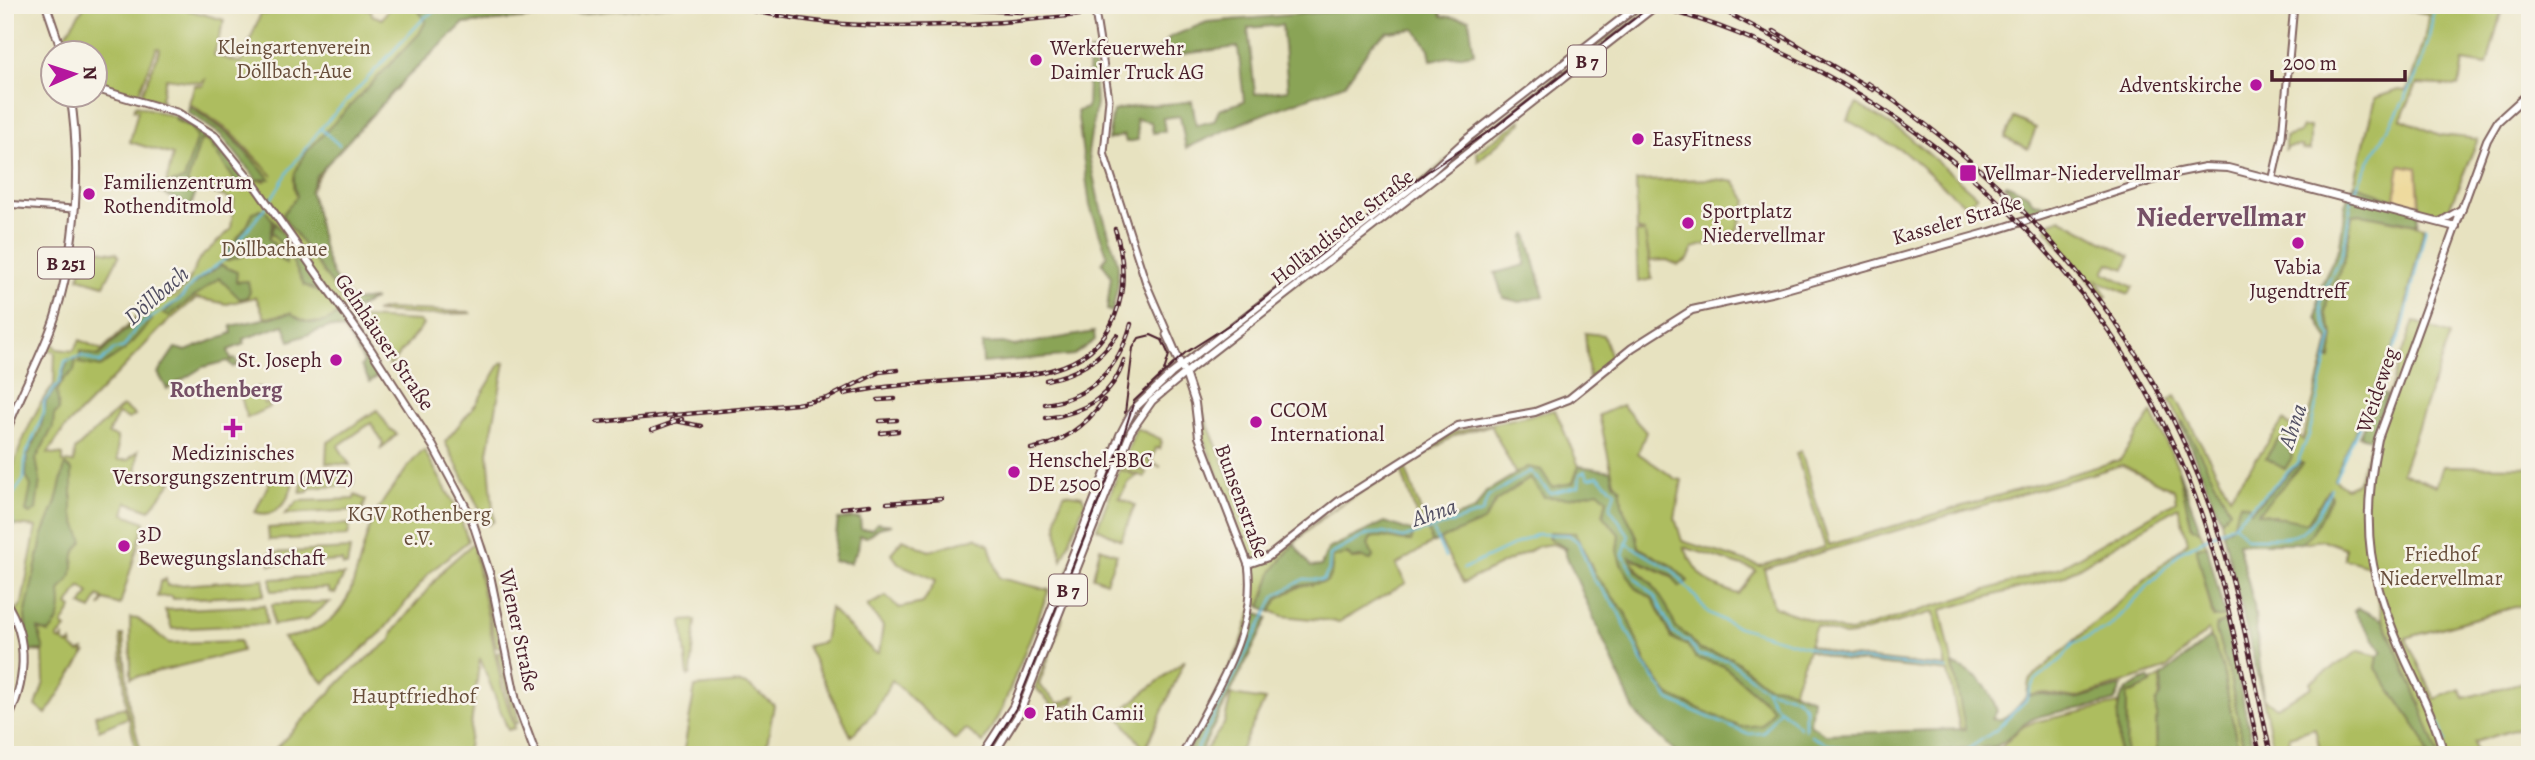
<svg xmlns="http://www.w3.org/2000/svg" width="2535" height="760" viewBox="0 0 2535 760" font-family="Alegreya,serif">
	<style>
		.green { fill: #adbd5f; stroke: #7c6e45; stroke-width: 2; fill-rule: evenodd }
		.forest { fill: #8aa456; stroke: #6a6240; stroke-width: 2; fill-rule: evenodd }
		.sand { fill: #eeda9e; stroke: #9c7c64; stroke-width: 2 }
		.lines { fill: none; stroke-linecap: round; stroke-linejoin: round }
		.stream { stroke: #66bfe4; stroke-width: 2 }
		.tertiary-casing { stroke: #81635f; stroke-width: 9 }
		.secondary-casing { stroke: #81635f; stroke-width: 10 }
		.primary-casing { stroke: #81635f; stroke-width: 10 }
		.tertiary { stroke: #fff; stroke-width: 5 }
		.secondary { stroke: #fff; stroke-width: 6 }
		.primary { stroke: #fff; stroke-width: 6 }
		.tram { stroke: #4a1f2b; stroke-width: 2 }
		.rail-casing { stroke: #4a1f2b; stroke-width: 4.5 }
		.rail { stroke: #f7f3e8; stroke-width: 2; stroke-dasharray: 5; stroke-linecap: butt }
		.poi-dot { fill: #b5179e; stroke: #f7f3e8; stroke-width: 2.5 }
		.labels { text-anchor: middle; stroke-width: 5; stroke-linejoin: round; paint-order: stroke }
		.shield { fill: #f7f3e8; stroke: #7e5f64; stroke-width: 2 }
		.shield-label { font-size: 19px; font-weight: bold; fill: #4a1f2b }
		.park-label { font-size: 21px; fill: #684e3b; stroke: #f7f3e8 }
		.poi-label { font-size: 21px; fill: #4a1f2b; stroke: #f7f3e8; text-anchor: start }
		.street-label { font-size: 21px; fill: #4a1f2b; stroke: #f7f3e8 }
		.water-label { font-size: 23px; font-style: italic; fill: #524f62; stroke: #f7f3e8 }
		.neighbourhood-label { font-size: 23px; font-weight: bold; fill: #765066; stroke: #f7f3e8 }
		.district-label { font-size: 28px; font-weight: bold; fill: #765066; stroke: #f7f3e8 }
	</style>
	<rect width="100%" height="100%" fill="#f7f3e8"/>
	<filter id="ink" filterUnits="userSpaceOnUse"><feTurbulence type="fractalNoise" baseFrequency=".0143" numOctaves="2"/><feDisplacementMap in="SourceGraphic" scale="14" xChannelSelector="R" yChannelSelector="G"/><feConvolveMatrix kernelMatrix="1 2 1 2 8 2 1 2 1" color-interpolation-filters="sRGB"/></filter>
	<filter id="wash" filterUnits="userSpaceOnUse"><feTurbulence type="fractalNoise" baseFrequency=".00686" numOctaves="4" result="noise"/><feDisplacementMap in="SourceGraphic" scale="28" xChannelSelector="R" yChannelSelector="G"/><feGaussianBlur stdDeviation="1.57" result="paint"/><feColorMatrix in="noise" values="0 0 0 0 0 0 0 0 0 0 0 0 0 0 0 0 0 1.4 0 .05"/><feComposite in="paint" operator="in"/></filter>
	<g filter="url(#wash)">
		<rect width="100%" height="100%" fill="#e7e2c0"/>
		<g class="green">
			<path d="M85,5H170L224,20L214,55L241,63L261,13L267,14L268,5H355L371,10L372,15L382,19L391,5H674L463,24L401,83L325,166L310,191C323,228 318,277 355,301L326,323L303,322L291,313L265,318L256,297L227,304L197,298L166,323L64,429L48,453L63,455V462L74,463L75,450L122,406L135,415L129,419L118,414L108,434L117,437L118,460H128L138,451L136,476L172,481L150,510L127,502L124,514L145,522L120,605L104,600L100,607L103,599L98,596L91,610L81,605L89,593L80,586L68,605L72,608L62,625L66,628L57,638L61,641L63,637L64,642L69,645L71,642L72,647L79,652L84,650L83,654L86,652L46,714L36,706L44,682L43,652L28,651L16,611L22,604L36,527L15,525L7,516C10,503 9,491 11,478C14,456 39,400 54,385L55,352L45,348L52,343L58,349L73,351L80,340L102,350L135,318L145,303L149,305L175,296L188,283L199,259L231,229L234,200L187,184L199,140L208,141L242,191L257,180L265,181L241,145L196,110L230,134L273,176L231,132L189,103L195,85L203,86L205,80L201,83L166,78L161,98L163,102L141,96L160,49L157,48L138,95L95,82L94,52H68L64,37Z"/>
			<path d="M2397,5H2503L2487,65L2463,61L2459,86L2417,84L2401,119L2440,135L2478,139L2447,213L2420,210L2417,168L2400,165L2395,200L2354,184L2375,98L2398,90L2407,91L2423,45L2429,14L2397,8Z"/>
			<path d="M1642,7L1646,8L1524,103Z"/>
			<path d="M1857,104L1908,136L1977,196L1966,206L1906,153L1847,120Z"/>
			<path d="M136,105L176,117V120L190,127L197,136L184,181L166,184L173,155L130,142L138,110H134Z"/>
			<path d="M2014,118L2036,128L2028,149L2005,138Z"/>
			<path d="M1521,120L1522,123L1478,161L1477,152Z"/>
			<path d="M2302,127H2310V150L2302,149V146L2289,147L2285,150V137L2299,133Z"/>
			<path d="M1483,137L1194,363L1448,159Z"/>
			<path d="M1716,179L1735,182L1747,201L1735,236L1693,248L1688,260L1678,265L1667,260L1650,261L1645,234L1652,279L1638,282L1636,233L1645,232L1637,230L1636,181Z"/>
			<path d="M2362,214L2424,227L2399,335L2334,479L2346,488L2357,483L2414,321L2450,335L2402,472L2436,486L2443,466L2530,467V531L2526,545L2530,606L2522,605L2406,638L2435,699L2460,689L2464,698L2530,680V725L2474,742L2476,755H2438L2420,704L2383,620L2369,566L2345,559V548L2323,540L2301,543L2313,532L2328,490L2308,523L2257,513L2303,464L2300,463L2251,512L2241,503L2231,528L2223,532L2221,520L2230,510L2169,400L2175,396L2230,496L2284,420L2303,440L2325,358L2330,359L2334,335L2325,314L2329,289L2340,273L2347,248L2352,215ZM2285,437L2292,457L2284,469L2266,458L2276,442Z"/>
			<path d="M2060,218L2130,256L2125,269L2109,263L2104,272L2133,287L2129,294L2096,280L2107,296L2104,298L2046,229L2051,222Z"/>
			<path d="M75,246L117,253L119,256L104,285L79,278L81,266L72,264Z"/>
			<path d="M386,309L469,312L470,313L426,315L375,312Z"/>
			<path d="M364,318L420,321L423,325L390,366L361,323Z"/>
			<path d="M1585,333L1603,335L1611,357L1589,379Z"/>
			<path d="M505,362L488,452L494,521L488,525L445,442L476,404L501,363Z"/>
			<path d="M259,387L264,404L269,403L270,407L247,418L240,393Z"/>
			<path d="M1622,405L1646,432L1638,453L1676,479L1682,480L1675,518L1682,541L1760,566L1825,547L1796,453L1801,451L1829,545L2120,460L2152,413L2177,465L2192,528L2200,530L2207,546L2197,547L2213,618L2225,616V621L2217,625L2216,631L2230,677L2245,755H2239L2222,666L2208,630L2166,669L2076,698L2045,693L2027,696L2029,680L2188,542L2178,507L2064,576L1941,610L1966,729H1960L1948,672L1841,660L1808,650L1793,691L1767,686L1732,658L1699,650C1692,641 1681,635 1675,627C1667,614 1663,599 1654,587C1646,576 1636,570 1629,557L1671,576L1680,586L1672,566L1639,548C1636,521 1621,522 1621,489L1614,482L1599,415ZM2122,465L2174,490L2176,501L2060,567L1851,632L1843,631L1774,607L1764,569ZM1684,547L1755,570L1756,571L1738,594C1704,583 1700,579 1684,547ZM1934,612L1946,667L1844,656L1809,645L1816,626L1844,636L1853,635Z"/>
			<path d="M1201,408L1262,556L1272,557L1267,564L1321,518L1399,467H1405L1404,464L1453,432L1555,410L1579,466L1573,483L1552,487L1541,470L1527,467L1516,475L1491,425L1455,435L1405,467L1432,543L1396,565L1406,583L1339,622L1283,616L1271,611L1278,598L1306,583L1312,585L1333,557L1343,553L1355,559L1373,557L1368,544L1371,538L1379,535L1411,541L1414,532L1421,529L1401,470C1346,497 1272,542 1261,607C1250,600 1250,578 1256,567L1253,555L1247,550L1201,432Z"/>
			<path d="M377,410L390,429L397,434L380,450L383,443L371,423L338,446L350,465L326,463L327,443Z"/>
			<path d="M1136,428L1161,439L1160,449L1156,448L1152,460L1143,458L1161,467L1152,464L1148,468L1132,462L1134,456L1131,454L1128,460H1124Z"/>
			<path d="M424,450L458,511L468,541L429,573L382,632L324,683L283,638C358,628 350,580 371,524C379,505 391,490 403,474C409,466 416,455 424,450Z"/>
			<path d="M1123,461L1147,473L1145,477L1120,469L1137,476L1129,482L1119,498L1135,505L1121,540L1097,528Z"/>
			<path d="M353,474L354,485L309,488L308,492L300,493L304,476Z"/>
			<path d="M272,477L293,478C292,498 277,520 255,512Z"/>
			<path d="M1531,478L1544,497L1598,490L1607,499L1603,516L1619,534L1617,551L1636,588L1653,599L1672,638L1687,645L1696,658L1724,666L1773,709L1762,726L1740,727L1668,695L1646,664L1626,614L1595,574L1575,533L1549,538L1563,548L1552,544L1539,546L1463,583L1439,539L1484,521L1496,501Z"/>
			<path d="M1065,493L1082,496L1085,502L1062,560C1058,538 1052,513 1065,493Z"/>
			<path d="M355,495L366,500L360,515L358,510L285,514L298,501L354,499Z"/>
			<path d="M1097,497L1101,499L1018,710L990,755H985L1015,708Z"/>
			<path d="M350,524L348,536L269,540L268,528Z"/>
			<path d="M976,537L989,545L999,578L1049,590L1002,709L983,743L966,729L955,740L892,680L874,713L851,736L807,646L824,642L830,608L874,652L879,653L883,626L867,606L886,596L899,608L923,603L936,580L899,564L891,553L903,539L929,551Z"/>
			<path d="M472,544L478,545L484,568L481,571L474,550L503,691L515,728L508,730L480,658L467,755H269L348,674L391,640L393,632L446,567Z"/>
			<path d="M1100,548L1117,554L1106,582L1093,577Z"/>
			<path d="M350,549L347,566H343L342,561L270,565L269,553Z"/>
			<path d="M481,573H486L501,647H496Z"/>
			<path d="M344,575L335,594L329,592L328,588L271,591V579Z"/>
			<path d="M166,579L167,586L264,579V595L173,599L172,596L157,597L160,582Z"/>
			<path d="M330,602L306,620L273,625L272,604Z"/>
			<path d="M265,605L267,624L172,629L165,610Z"/>
			<path d="M1251,612L1258,613L1216,701L1185,755L1241,644Z"/>
			<path d="M1063,617L1039,685L1059,704L1076,696L1073,703L1056,709L1035,687Z"/>
			<path d="M130,618L138,619L169,643L240,641L242,651L131,678Z"/>
			<path d="M696,620L691,674L688,676L682,621Z"/>
			<path d="M120,635H123L129,706L142,755H138L136,749L126,707Z"/>
			<path d="M502,651L519,722L515,724L497,653Z"/>
			<path d="M2359,651L2378,656L2376,668L2422,736L2428,755H2321L2315,728L2289,736L2291,755H2275L2263,698L2276,707L2312,687L2310,682Z"/>
			<path d="M1185,660L1145,750L1117,714Z"/>
			<path d="M2162,676L2156,723L2157,755H2126L2127,695Z"/>
			<path d="M740,683L749,686L774,705L765,755H683L695,687Z"/>
			<path d="M1231,695L1265,700L1239,753L1244,755H1202L1224,724Z"/>
			<path d="M2118,704L2119,755H1984L1989,750L2001,748L2020,728L2034,722Z"/>
			<path d="M125,707L127,718L99,730L95,715Z"/>
		</g>
		<g class="forest">
			<path d="M414,5H598L599,11L463,24L401,83L317,175L310,191C324,229 318,268 351,299L355,301L375,299L356,309L344,301L282,215L297,196C289,177 297,168 307,151L419,34L426,21Z"/>
			<path d="M1408,5H1440L1442,16L1469,19L1474,53L1431,60L1429,49L1415,29L1388,32L1373,43L1345,84L1253,118L1186,148L1180,116L1163,118L1165,131L1153,133L1151,122L1136,119L1138,140L1126,142L1124,135L1108,140L1113,111C1139,103 1165,106 1192,101L1196,125L1214,121L1219,110L1244,101L1238,47L1151,58L1170,37L1207,22ZM1282,25L1288,90L1255,94L1248,28Z"/>
			<path d="M1089,51H1093L1096,104L1088,152L1099,202L1118,263V285L1112,312L1107,310L1111,276L1102,263L1107,255L1090,206L1077,111L1087,108Z"/>
			<path d="M189,106L229,134L270,179L257,180L221,135L188,112Z"/>
			<path d="M176,117L212,140L249,186L242,191L208,141L201,139L187,184L197,188L191,206L157,191L156,186L184,180L197,136L190,127L175,120Z"/>
			<path d="M2007,184L2029,195L2033,203L2049,205L2030,212L2005,186Z"/>
			<path d="M2354,184L2395,200L2419,204L2417,224L2362,214L2352,215L2347,248L2340,273L2329,289L2325,314L2334,335L2331,359L2325,358L2329,341L2317,318L2319,290L2340,246L2345,204Z"/>
			<path d="M260,209L266,211L273,221L269,239L286,256V264L266,249L225,261L223,257L248,224L253,212Z"/>
			<path d="M275,223L322,288L319,292L304,285L289,254L271,232Z"/>
			<path d="M1527,234L1544,296L1520,302L1503,298L1495,273L1525,265L1524,236Z"/>
			<path d="M221,265L237,272L236,282L248,281L250,292L247,297L240,299L219,278L169,316L163,314L195,283Z"/>
			<path d="M291,313C306,325 321,327 337,315L346,318L378,376L370,382L361,366L364,362L344,330L329,327L290,341L284,325L243,339L244,344L228,350L231,360L235,359L238,365L233,367L228,361L203,367L167,389L158,373L175,348L186,351L232,333L231,326Z"/>
			<path d="M142,315L152,320L124,351L100,367L79,363L80,351L98,356Z"/>
			<path d="M1094,332L1095,340L1074,355L983,363L982,344L1003,343L1014,346Z"/>
			<path d="M69,359H76L74,371L64,379L57,391L59,410L54,415L53,427L36,459L40,480L36,510L30,514L26,512L31,486L26,476L27,457L40,431L46,402L59,383Z"/>
			<path d="M2385,365L2389,369L2380,391L2386,395L2371,439L2359,436L2372,407L2368,404Z"/>
			<path d="M2183,422L2230,510L2221,520L2181,424Z"/>
			<path d="M2285,437L2292,457L2285,469L2266,458L2276,442Z"/>
			<path d="M2300,462L2303,464L2258,513L2307,523L2329,489L2331,498L2313,532L2301,543H2238L2254,605L2263,698L2223,532L2231,527L2240,503L2248,505L2251,511Z"/>
			<path d="M65,465L72,470V512L83,541L74,554L72,575L60,591C62,609 62,619 49,633L38,629L44,650L28,651L25,616L43,534L56,502Z"/>
			<path d="M2177,465L2200,530L2192,528Z"/>
			<path d="M1579,466L1611,471L1614,482L1621,489C1621,522 1636,521 1639,548L1672,566L1688,581L1680,587L1671,575L1630,557L1636,570L1652,584L1667,607L1676,628L1689,637L1699,650L1732,658L1767,686L1782,687L1813,699L1810,724L1825,734L1965,729L1953,664C1978,676 1989,684 1997,711L1992,719C2008,722 2017,707 2027,696L2043,694L2076,699L2122,686L2115,701C2089,710 2061,708 2035,718C2017,725 2010,742 1996,746C1979,751 1952,744 1939,755H1679L1635,713L1563,548L1567,549L1549,538V532L1575,533L1595,574L1626,614L1646,664L1668,695L1740,727L1762,725L1773,709L1724,666L1696,658L1687,645L1672,638L1653,599L1636,588L1621,564L1617,551L1619,534L1603,516L1607,499L1598,491L1568,498L1544,497L1530,478L1496,501L1484,521L1432,543L1427,527L1475,510L1486,492L1527,467L1541,470L1552,487L1573,483Z"/>
			<path d="M860,518L861,529H872L877,523L892,525L879,528L867,537L860,536L858,549L850,563L833,561L838,519Z"/>
			<path d="M1385,522L1414,532L1411,541C1397,542 1385,534 1371,538L1368,544L1373,557L1371,560L1360,557L1352,559L1348,554L1333,557L1331,576L1326,582L1299,586L1278,598L1271,612L1261,607L1272,572L1294,544L1311,567L1321,566L1328,549Z"/>
			<path d="M2207,546L2225,616L2214,618L2196,547Z"/>
			<path d="M2358,608L2383,620L2420,704L2438,755H2428L2422,736L2376,668L2378,656L2383,652L2354,611Z"/>
			<path d="M1258,613L1268,618L1199,755H1187Z"/>
			<path d="M2225,621L2255,755H2245L2230,677L2216,631L2217,625Z"/>
			<path d="M2211,637L2222,666L2239,755H2157L2156,703L2161,695L2162,676Z"/>
			<path d="M2148,679L2151,684L2127,695L2126,755H2119C2121,717 2105,694 2148,679Z"/>
		</g>
		<path class="sand" d="M2400,165L2417,168L2419,204L2395,200Z"/>
		<g class="lines">
			<g class="stream">
				<path d="M321,129L339,145"/>
				<path d="M270,201L289,170L321,128L425,17L445,5"/>
				<path d="M2335,479L2402,332L2426,227"/>
				<path d="M2234,523L2246,538C2303,538 2305,541 2331,488"/>
				<path d="M1434,532L1445,557"/>
				<path d="M1627,544L1673,571L1709,613L1732,625L1844,658L1947,669"/>
				<path d="M5,556L13,522L10,505L13,495L24,479L25,457L44,412V402L59,383L65,361L82,356L100,363L113,350L124,347L136,328L180,299L194,282L225,259L267,205"/>
				<path d="M1463,569L1537,534L1569,535L1578,542L1594,580L1616,607L1643,663L1669,700L1747,734L1763,733L1780,709"/>
				<path d="M1766,689L1797,698L1805,707V730"/>
				<path d="M2432,706L2446,742"/>
				<path d="M1810,735C1826,748 1877,753 1899,755"/>
				<path d="M1194,755L1275,596L1304,579L1323,580L1329,570L1330,555L1368,534L1383,533L1403,538L1482,513L1488,497L1530,471L1550,493L1579,486L1580,474L1585,471L1589,478L1598,476L1615,491L1610,508L1629,535L1623,555L1636,579L1655,596L1673,633L1689,642L1698,655L1728,660L1765,689L1774,704L1800,727"/>
				<path d="M1945,755L1965,751L1996,730L2026,700L2034,681L2062,659L2073,644L2108,628L2181,551L2232,525L2297,463L2309,435L2332,337C2308,297 2327,291 2342,254C2349,234 2346,212 2355,191C2381,130 2432,76 2433,5"/>
			</g>
		</g>
	</g>
	<g filter="url(#ink)">
		<g class="lines">
			<defs>
				<g id="tertiary">
					<path d="M1094,5L1109,99L1104,153L1146,283L1185,373"/>
					<path d="M2273,177L2282,137L2294,5"/>
					<path d="M5,204L73,209"/>
					<path d="M1166,335L1182,370"/>
					<path d="M1182,755C1212,695 1258,633 1248,564"/>
				</g>
				<g id="secondary">
					<path d="M94,88L178,113L215,136L253,183L371,350L433,446L471,517L490,575L516,701L536,755"/>
					<path d="M2440,222L2462,209"/>
					<path d="M1185,373L1195,403L1199,437L1248,564L1268,557L1339,501L1458,426L1535,412L1569,399L1632,348L1692,310L1775,292L1990,232L2175,173L2205,167L2228,168L2456,227"/>
					<path d="M2444,755C2436,722 2420,691 2406,661C2369,577 2359,530 2378,439L2487,140L2498,121L2530,92"/>
				</g>
				<g id="primary">
					<path d="M46,5L62,52"/>
					<path d="M5,435C19,395 42,357 55,317C76,248 82,165 70,94"/>
					<path d="M5,601C31,639 26,685 5,725"/>
					<path d="M982,755L1013,707L1120,435L1133,410L1171,374L1423,179L1468,138L1639,5"/>
					<path d="M993,755L1020,712L1131,431L1152,401L1194,366L1657,5"/>
				</g>
			</defs>
			<use href="#tertiary" class="tertiary-casing"/>
			<use href="#secondary" class="secondary-casing"/>
			<use href="#primary" class="primary-casing"/>
			<use href="#tertiary" class="tertiary"/>
			<use href="#secondary" class="secondary"/>
			<use href="#primary" class="primary"/>
			<g class="tram">
				<path d="M1125,413L1133,348L1139,338L1151,335L1162,340L1169,355L1164,371"/>
				<path d="M987,755L1016,708L1118,453L1134,401L1185,353L1235,321L1427,172L1494,128L1652,5"/>
			</g>
			<defs>
				<g id="rail">
					<path d="M722,5C763,13 803,21 843,24C952,31 1060,17 1167,5"/>
					<path d="M858,5L1022,12"/>
					<path d="M1650,5C1887,66 2092,247 2186,473C2223,562 2239,661 2260,755"/>
					<path d="M1713,5L1781,41"/>
					<path d="M1774,31L1873,90"/>
					<path d="M1868,83C2024,187 2151,334 2212,513C2239,591 2253,674 2271,755"/>
					<path d="M1046,380C1077,374 1098,362 1117,335"/>
					<path d="M844,394C891,384 939,382 987,378C1008,376 1030,376 1051,370C1118,352 1134,289 1115,229"/>
					<path d="M878,400L895,399"/>
					<path d="M1045,404C1091,398 1119,368 1131,324"/>
					<path d="M1046,418C1082,414 1113,397 1124,360"/>
					<path d="M671,420L701,426"/>
					<path d="M880,421L897,420"/>
					<path d="M597,422L797,404L828,398L879,372L898,370"/>
					<path d="M652,430L682,419"/>
					<path d="M881,433L898,431"/>
					<path d="M1031,449C1063,443 1086,426 1104,400"/>
					<path d="M887,503L941,499"/>
					<path d="M842,508L870,505"/>
				</g>
			</defs>
			<use href="#rail" class="rail-casing"/>
			<use href="#rail" class="rail"/>
		</g>
	</g>
	<g class="poi-dot">
		<circle cx="1036" cy="60" r="7"/>
		<circle cx="2256" cy="85" r="7"/>
		<circle cx="1638" cy="139" r="7"/>
		<rect x="1959" y="164" width="18" height="18" rx="3.5"/>
		<circle cx="89" cy="194" r="7"/>
		<circle cx="1688" cy="223" r="7"/>
		<circle cx="2298" cy="243" r="7"/>
		<circle cx="336" cy="360" r="7"/>
		<circle cx="1256" cy="422" r="7"/>
		<path d="M229.5 417.5h7v7h7v7h-7v7h-7v-7h-7v-7h7z"/>
		<circle cx="1014" cy="472" r="7"/>
		<circle cx="124" cy="546" r="7"/>
		<circle cx="1030" cy="713" r="7"/>
	</g>
	<g class="labels">
		<g class="shield">
			<rect x="1568" y="45.5" width="38" height="31" rx="5"/>
			<rect x="38" y="247.5" width="56" height="31" rx="5"/>
			<rect x="1049" y="574.5" width="38" height="31" rx="5"/>
		</g>
		<g class="shield-label">
			<text x="1587" y="68">B 7</text>
			<text x="66" y="270">B 251</text>
			<text x="1068" y="597">B 7</text>
		</g>
		<g class="park-label">
			<text x="294" y="54">Kleingartenverein<tspan x="294" dy="24">Döllbach-Aue</tspan></text>
			<text x="274" y="256">Döllbachaue</text>
			<text x="419" y="521">KGV Rothenberg<tspan x="419" dy="24">e.V.</tspan></text>
			<text x="2441" y="561">Friedhof<tspan x="2441" dy="24">Niedervellmar</tspan></text>
			<text x="414" y="703">Hauptfriedhof</text>
		</g>
		<g class="poi-label">
			<text x="1050" y="55">Werkfeuerwehr<tspan x="1050" dy="24">Daimler Truck AG</tspan></text>
			<text x="2242" y="92" text-anchor="end">Adventskirche</text>
			<text x="1652" y="146">EasyFitness</text>
			<text x="1984" y="180">Vellmar-Niedervellmar</text>
			<text x="103" y="189">Familienzentrum<tspan x="103" dy="24">Rothenditmold</tspan></text>
			<text x="1702" y="218">Sportplatz<tspan x="1702" dy="24">Niedervellmar</tspan></text>
			<text x="2298" y="274" text-anchor="middle">Vabia<tspan x="2298" dy="24">Jugendtreff</tspan></text>
			<text x="322" y="367" text-anchor="end">St. Joseph</text>
			<text x="1270" y="417">CCOM<tspan x="1270" dy="24">International</tspan></text>
			<text x="233" y="460" text-anchor="middle">Medizinisches<tspan x="233" dy="24">Versorgungszentrum (MVZ)</tspan></text>
			<text x="1028" y="467">Henschel-BBC<tspan x="1028" dy="24">DE 2500</tspan></text>
			<text x="138" y="541">3D<tspan x="138" dy="24">Bewegungslandschaft</tspan></text>
			<text x="1044" y="720">Fatih Camii</text>
		</g>
		<g class="street-label">
			<text transform="translate(1957 220) rotate(-16)" y="7">Kasseler Straße</text>
			<text transform="translate(1342 227) rotate(-38)" y="7">Holländische Straße</text>
			<text transform="translate(385 342) rotate(56)" y="7">Gelnhäuser Straße</text>
			<text transform="translate(2377 390) rotate(-71)" y="7">Weideweg</text>
			<text transform="translate(1242 501) rotate(70)" y="7">Bunsenstraße</text>
			<text transform="translate(519 630) rotate(78)" y="7">Wiener Straße</text>
		</g>
		<g class="water-label">
			<text transform="translate(156 295) rotate(-41)" y="8">Döllbach</text>
			<text transform="translate(2292 426) rotate(-71)" y="8">Ahna</text>
			<text transform="translate(1434 512) rotate(-18)" y="8">Ahna</text>
		</g>
		<g class="neighbourhood-label">
			<text x="226" y="397">Rothenberg</text>
		</g>
		<g class="district-label">
			<text x="2221" y="226">Niedervellmar</text>
		</g>
	</g>
	<rect width="2535" height="760" fill="none" stroke="#f7f3e8" stroke-width="28"/>
	<g transform="translate(74 74) rotate(87)"><circle r="33" fill="#f7f3e8" stroke="#b29e9c" stroke-width="2"/>
	<path d="M0-5L12 26L0 18L-12 26Z" fill="#b5179e"/>
	<text y="-10" font-size="19" font-weight="bold" text-anchor="middle" fill="#4a1f2b">N</text>
	</g>
	<path d="M2272 70v10h133v-10" fill="none" stroke="#4a1f2b" stroke-width="3.5"/>
	<text x="2283" y="70" font-size="21" fill="#4a1f2b" stroke="#f7f3e8" stroke-width="5" paint-order="stroke">200 m</text>
</svg>
